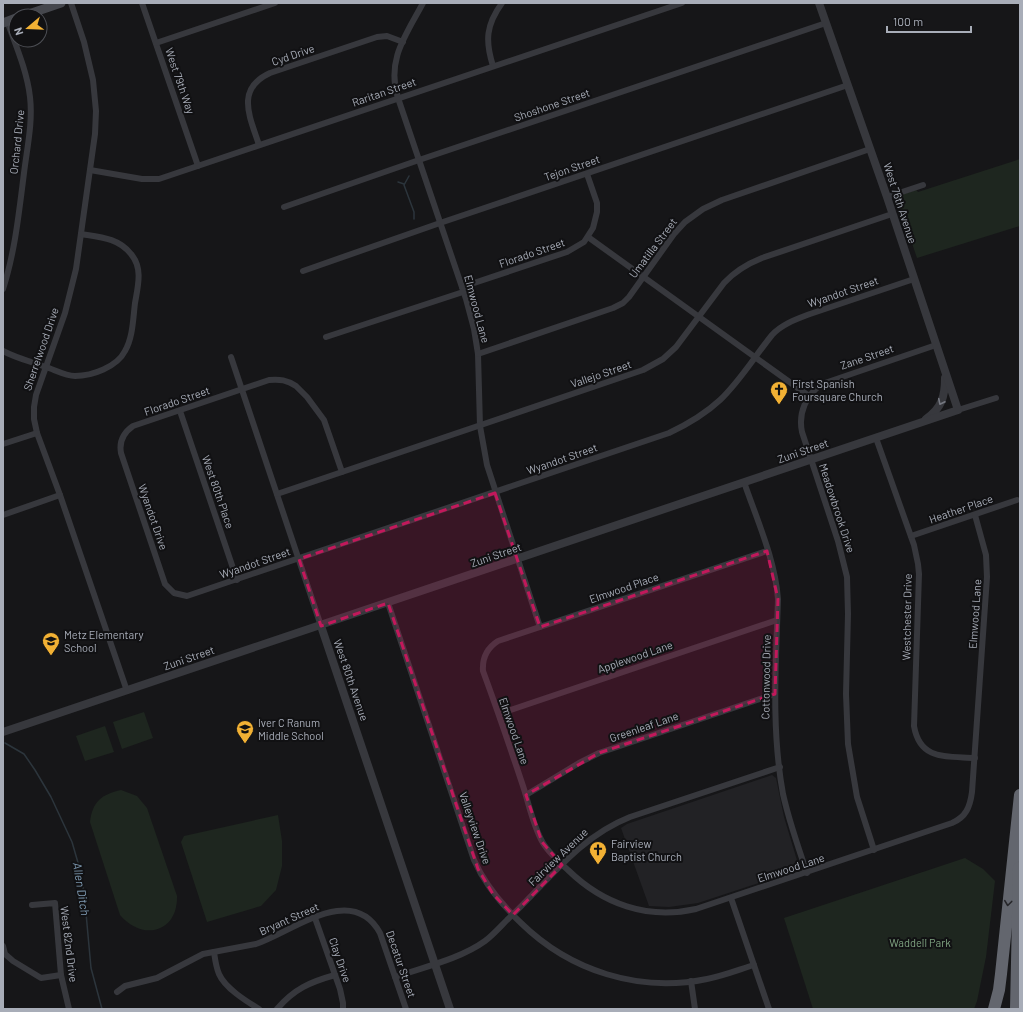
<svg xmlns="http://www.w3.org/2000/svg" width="1023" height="1012" viewBox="0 0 1023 1012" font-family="Barlow,sans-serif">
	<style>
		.built { fill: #222225 }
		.green { fill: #1e261f }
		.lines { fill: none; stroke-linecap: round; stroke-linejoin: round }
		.stream { stroke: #2c353c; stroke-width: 1.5 }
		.minor { stroke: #37383d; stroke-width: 6 }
		.tertiary { stroke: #37383d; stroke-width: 8 }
		.secondary { stroke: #45474d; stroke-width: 9 }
		.motorway { stroke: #63666e; stroke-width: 12 }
		.oneway { stroke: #757881 }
		.oneway2 { stroke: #26262a }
		.marked { fill: #c2185b; fill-opacity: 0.2; stroke: #c2185b; stroke-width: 3; stroke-dasharray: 8 5; stroke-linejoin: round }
		.labels { text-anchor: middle; stroke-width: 4; stroke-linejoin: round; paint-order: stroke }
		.street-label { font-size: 11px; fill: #a8adb8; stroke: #111113 }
		.poi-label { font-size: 11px; fill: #a8adb8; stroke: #111113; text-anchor: start }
		.park-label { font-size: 11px; fill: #7fa381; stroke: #111113 }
		.water-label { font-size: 12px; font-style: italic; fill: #7f9bb3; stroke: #111113 }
	</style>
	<rect width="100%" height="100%" fill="#161618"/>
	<path class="built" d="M772,775L776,778L784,817L799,867L798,870L698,903L669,907L649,906L621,828L627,824Z"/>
	<g class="green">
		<path d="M1020,159V226L917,258L898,202V196L916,190L918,192Z"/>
		<path d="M144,712L153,738L122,749L113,722Z"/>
		<path d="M105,726L114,752L85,761L76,736Z"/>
		<path d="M121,790L137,796L147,808L177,896C178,932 143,942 120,915L90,822C92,802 102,794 121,790Z"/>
		<path d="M278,815L282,841V866L276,890L261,906L207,922L181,842L184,836Z"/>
		<path d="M965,858L983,869L995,881L986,957L977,1001L974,1009H813L784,918Z"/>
	</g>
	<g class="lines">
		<g class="stream">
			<path d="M409,176L404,185L414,212V219"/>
			<path d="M398,182L404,184"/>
			<path d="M5,743L24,754L35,770L51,797L72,842L81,873L85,902L91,968L102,1009"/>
		</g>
		<g class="minor">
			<path d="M71,3L84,42L93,80L96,111L95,134L76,269L65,313L36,395L34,407V419L37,433L60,495L127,691"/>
			<path d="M142,3L198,166"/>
			<path d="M423,3C406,35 386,60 398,98L466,299L474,329L478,354L480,426L487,465L540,627"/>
			<path d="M156,43L275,3"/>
			<path d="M493,66C485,41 486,25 502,3"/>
			<path d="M259,145C250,117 235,89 270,73L377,37L387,36L403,42"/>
			<path d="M90,170L142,179H159L682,3"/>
			<path d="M887,197L923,185"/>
			<path d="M284,207L419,160L826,23"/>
			<path d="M588,237L809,396"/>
			<path d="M303,271L440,223L848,85"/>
			<path d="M462,287L567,252L584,242L593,228L597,212V203L587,174"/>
			<path d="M3,289C15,252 19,212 24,173C27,148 33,122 30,97C27,71 16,46 7,21"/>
			<path d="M326,337L463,292"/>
			<path d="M3,351C16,358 32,362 46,367C55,370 66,376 75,376C92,376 117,367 125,351C133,337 133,319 135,303C138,286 143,268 131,254C119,238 100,237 81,234"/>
			<path d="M478,354L613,308L623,303L629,297L674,234L685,222L703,209L722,200L870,149"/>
			<path d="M231,357L321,626"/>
			<path d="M958,410L996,398"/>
			<path d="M180,411L237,580"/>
			<path d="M876,438L914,545L918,564L919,574L914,726C920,761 947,756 975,758"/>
			<path d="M3,444L37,433"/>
			<path d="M342,472L324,420L307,397L296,386C287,380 280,379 269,380L133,426C123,433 119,442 121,453L165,584L174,593L187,596L669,433C688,424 705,414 720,400C740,381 755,356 772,335C782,324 797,319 810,314L914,279"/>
			<path d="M744,482C757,520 775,559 778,599C776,663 771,729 783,794C789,821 798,847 807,873"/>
			<path d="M277,494L643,370L663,359L676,347L724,283C735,271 747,264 762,258L892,214"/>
			<path d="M3,515L60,495"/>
			<path d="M911,536L1017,500"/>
			<path d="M767,551L498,641C487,648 482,657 483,671C497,709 510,747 523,786C529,804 533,826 543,843C549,853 559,862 568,870C603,904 647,920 696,909L952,823C966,817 970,807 972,792L987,577L986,555L975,515"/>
			<path d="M388,603L474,860C485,885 501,904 521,923C570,971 639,993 707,979C723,976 738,970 754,965"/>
			<path d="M499,714L777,620"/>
			<path d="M526,795L579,763L599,753L775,694"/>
			<path d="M874,850L857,797L848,744L846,694L848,614L847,577L838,541L802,432C798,413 806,395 822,384L936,345"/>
			<path d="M731,898L769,1009"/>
			<path d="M32,905L55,903L61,975L69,1009"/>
			<path d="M315,918L340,989L343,1003V1009"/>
			<path d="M3,946L5,954L13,961L41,978L61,975"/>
			<path d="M214,952C215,959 216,967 219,974C225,988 246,1001 259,1009"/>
			<path d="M395,977C424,967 460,959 485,941C493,935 500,927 507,920C547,883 577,838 630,817L780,767"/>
			<path d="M691,981L695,1009"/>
			<path d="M117,992L125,986L157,978L203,954L256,944C292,932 352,882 380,933L406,1009"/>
			<path d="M277,1009C294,989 310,982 335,975"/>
		</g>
		<g class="tertiary">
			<path d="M926,419C942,408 945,396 945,378"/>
			<path d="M321,626L450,1009"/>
			<path d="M3,732L958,410L887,197L819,3"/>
		</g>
		<g class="secondary">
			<path d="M23,16L61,3"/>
			<path d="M3,23L16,18"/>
		</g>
		<g class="motorway">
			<path d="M994,1009L999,990L1001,974L1020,795"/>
			<path d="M1016,1009L1019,868"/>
		</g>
	</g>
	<defs><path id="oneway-chevron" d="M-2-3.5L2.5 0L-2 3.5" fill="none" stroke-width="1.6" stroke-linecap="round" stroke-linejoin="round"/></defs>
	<use class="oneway" href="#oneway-chevron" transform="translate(941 402) rotate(116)"/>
	<use class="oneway2" href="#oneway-chevron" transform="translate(1008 903) rotate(97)"/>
	<path class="marked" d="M495,493L540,627L767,551L778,599L775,694L599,753L526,795L542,842L562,865L513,915L493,894L478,869L388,603L321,626L299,559Z"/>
	<defs>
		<symbol id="church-pin" viewBox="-11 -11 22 30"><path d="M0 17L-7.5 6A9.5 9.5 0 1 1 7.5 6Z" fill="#f2b134" stroke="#111113"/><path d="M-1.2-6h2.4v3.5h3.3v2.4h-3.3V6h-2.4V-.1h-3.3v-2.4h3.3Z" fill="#111"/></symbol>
		<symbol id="school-pin" viewBox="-11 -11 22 30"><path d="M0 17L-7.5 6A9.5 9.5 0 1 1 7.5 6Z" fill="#f2b134" stroke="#111113"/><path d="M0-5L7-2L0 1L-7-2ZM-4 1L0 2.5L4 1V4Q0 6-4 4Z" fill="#111"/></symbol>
	</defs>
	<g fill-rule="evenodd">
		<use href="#church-pin" x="769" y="380" width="20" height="27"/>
		<use href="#school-pin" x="41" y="631" width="20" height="27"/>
		<use href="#school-pin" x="235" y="719" width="20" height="27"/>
		<use href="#church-pin" x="588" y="840" width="20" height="27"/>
	</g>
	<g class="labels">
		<g class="street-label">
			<text transform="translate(293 55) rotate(-19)" y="4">Cyd Drive</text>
			<text transform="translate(180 81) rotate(71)" y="4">West 79th Way</text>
			<text transform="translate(384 92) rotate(-19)" y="4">Raritan Street</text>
			<text transform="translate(552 105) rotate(-19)" y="4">Shoshone Street</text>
			<text transform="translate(17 142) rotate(-84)" y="4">Orchard Drive</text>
			<text transform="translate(572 168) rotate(-19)" y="4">Tejon Street</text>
			<text transform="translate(900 203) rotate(72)" y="4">West 76th Avenue</text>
			<text transform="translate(653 248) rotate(-53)" y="4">Umatilla Street</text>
			<text transform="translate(532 253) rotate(-19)" y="4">Florado Street</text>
			<text transform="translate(843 292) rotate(-19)" y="4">Wyandot Street</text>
			<text transform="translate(477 309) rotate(75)" y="4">Elmwood Lane</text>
			<text transform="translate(41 349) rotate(-71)" y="4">Sherrelwood Drive</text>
			<text transform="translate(867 357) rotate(-19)" y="4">Zane Street</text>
			<text transform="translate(601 374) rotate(-19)" y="4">Vallejo Street</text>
			<text transform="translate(177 401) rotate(-19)" y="4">Florado Street</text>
			<text transform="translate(803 451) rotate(-19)" y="4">Zuni Street</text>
			<text transform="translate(562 459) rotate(-19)" y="4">Wyandot Street</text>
			<text transform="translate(218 492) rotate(71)" y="4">West 80th Place</text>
			<text transform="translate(837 508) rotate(72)" y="4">Meadowbrook Drive</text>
			<text transform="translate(961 509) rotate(-19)" y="4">Heather Place</text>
			<text transform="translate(153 517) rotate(71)" y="4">Wyandot Drive</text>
			<text transform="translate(496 555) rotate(-19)" y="4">Zuni Street</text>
			<text transform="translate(255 563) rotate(-19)" y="4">Wyandot Street</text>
			<text transform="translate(624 588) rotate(-19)" y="4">Elmwood Place</text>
			<text transform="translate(975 614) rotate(-86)" y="4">Elmwood Lane</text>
			<text transform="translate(907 617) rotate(-89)" y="4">Westchester Drive</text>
			<text transform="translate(635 657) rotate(-19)" y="4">Applewood Lane</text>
			<text transform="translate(189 658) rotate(-19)" y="4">Zuni Street</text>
			<text transform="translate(766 677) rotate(-89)" y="4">Cottonwood Drive</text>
			<text transform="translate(351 680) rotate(71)" y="4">West 80th Avenue</text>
			<text transform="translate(644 727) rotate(-19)" y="4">Greenleaf Lane</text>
			<text transform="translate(514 731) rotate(71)" y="4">Elmwood Lane</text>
			<text transform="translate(475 828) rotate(71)" y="4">Valleyview Drive</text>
			<text transform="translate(558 857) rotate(-44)" y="4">Fairview Avenue</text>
			<text transform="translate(791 868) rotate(-18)" y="4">Elmwood Lane</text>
			<text transform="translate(289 919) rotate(-24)" y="4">Bryant Street</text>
			<text transform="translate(69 944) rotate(83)" y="4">West 82nd Drive</text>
			<text transform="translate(340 960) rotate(71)" y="4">Clay Drive</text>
			<text transform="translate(401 964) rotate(71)" y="4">Decatur Street</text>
		</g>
		<g class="poi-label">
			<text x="792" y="388">First Spanish<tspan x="792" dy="13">Foursquare Church</tspan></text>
			<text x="64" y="639">Metz Elementary<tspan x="64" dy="13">School</tspan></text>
			<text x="258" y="727">Iver C Ranum<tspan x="258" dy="13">Middle School</tspan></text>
			<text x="611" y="848">Fairview<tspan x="611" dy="13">Baptist Church</tspan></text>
		</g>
		<g class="park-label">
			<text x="920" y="947">Waddell Park</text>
		</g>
		<g class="water-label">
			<text transform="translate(81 889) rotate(81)" y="4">Allen Ditch</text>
		</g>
	</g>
	<rect width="1023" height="1012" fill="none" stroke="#a8adb8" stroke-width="8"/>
	<g transform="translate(28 28) rotate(251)"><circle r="19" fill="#111113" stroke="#4d4f55"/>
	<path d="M0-3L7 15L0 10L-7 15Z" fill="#f2b134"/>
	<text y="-6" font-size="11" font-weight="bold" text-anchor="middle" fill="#a8adb8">N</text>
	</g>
	<path d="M887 26v6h84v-6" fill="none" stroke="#a8adb8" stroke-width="2"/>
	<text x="893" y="26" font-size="12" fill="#a8adb8" stroke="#111113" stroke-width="3" paint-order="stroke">100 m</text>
</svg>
